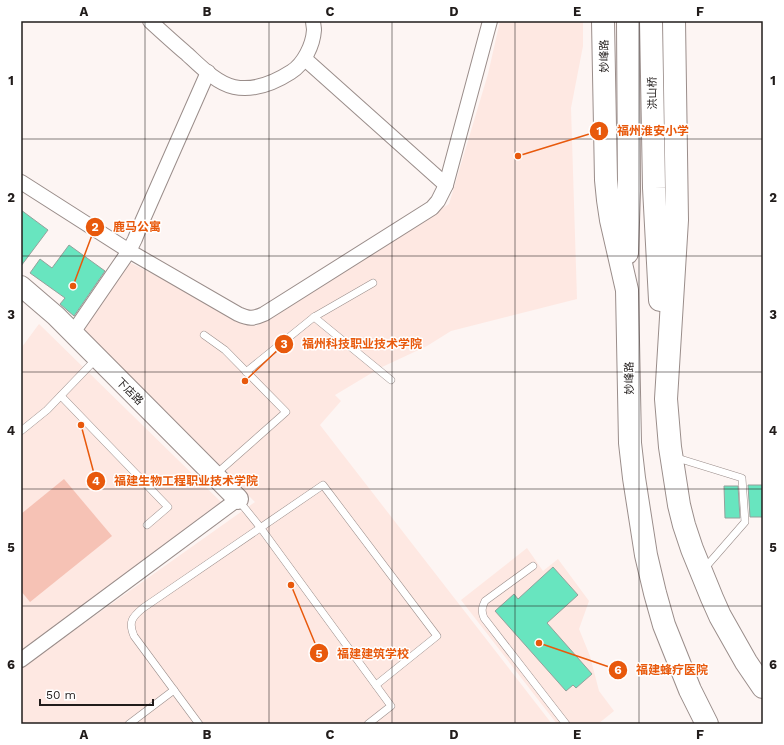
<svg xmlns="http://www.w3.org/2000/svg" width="784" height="745" viewBox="0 0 784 745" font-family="'Work Sans','Noto Sans SC',sans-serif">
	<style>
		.built { fill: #fee8e2 }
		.green { fill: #f6c2b5 }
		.building { fill: #68e5bf; stroke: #94a09b }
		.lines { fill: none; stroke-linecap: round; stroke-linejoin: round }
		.lane-casing { stroke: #9a8d8a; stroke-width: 8 }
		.street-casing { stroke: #9a8d8a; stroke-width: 16 }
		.secondary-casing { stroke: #9a8d8a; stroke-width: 22 }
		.primary-casing { stroke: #9a8d8a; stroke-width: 24 }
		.lane { stroke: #fff; stroke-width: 7 }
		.street { stroke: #fff; stroke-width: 14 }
		.secondary { stroke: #fff; stroke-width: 20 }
		.primary { stroke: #fff; stroke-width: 22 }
		.grid { fill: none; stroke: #211c1b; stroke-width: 1; stroke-opacity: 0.55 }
		.labels { text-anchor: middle; stroke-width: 3; stroke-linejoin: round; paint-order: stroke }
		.street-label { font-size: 11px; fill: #211c1b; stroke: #fff }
		.leader { fill: none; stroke: #e8590c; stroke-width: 1.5 }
		.callout-dot { fill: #e8590c; stroke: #fff; stroke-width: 1.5 }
		.mark-label { font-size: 12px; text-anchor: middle; font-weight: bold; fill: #fff }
		.callout-label { font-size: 12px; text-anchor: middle; font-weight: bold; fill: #e8590c; stroke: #fff; stroke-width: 3; stroke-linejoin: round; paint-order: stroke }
		.neatline { fill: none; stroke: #211c1b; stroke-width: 1.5 }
		.grid-label { font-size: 13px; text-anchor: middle; font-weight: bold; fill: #211c1b }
	</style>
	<rect width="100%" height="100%" fill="#fdf5f3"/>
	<g class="built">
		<path d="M500,21H583V46L571,108L577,299L451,331L427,346L380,368L335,395L341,401L320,425L552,724H21V668L255,502L82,331L129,262L256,326L449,204L488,74Z"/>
		<path d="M39,324L221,502L21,652V346L22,347Z"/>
		<path d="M527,548L543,571L558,559L589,601L579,629L590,656L599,691L614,711L598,724H557L461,600Z"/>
	</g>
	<path class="green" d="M64,479L112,536L30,602L21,591V514Z"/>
	<g class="building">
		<path d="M21,210L48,230L21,266Z"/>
		<path d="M69,245L105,271L74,316L60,304L65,298L30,273L40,259L52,268Z"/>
		<path d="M748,485H763V517H750Z"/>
		<path d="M724,486H738L740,518H725Z"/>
		<path d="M553,567L578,595L547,623L592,674L576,688L573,685L566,691L495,611L514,594L518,599Z"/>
	</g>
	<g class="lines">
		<defs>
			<g id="lane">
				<path d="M314,317L391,380"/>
				<path d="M204,335L225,350L286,412L216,474"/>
				<path d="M246,372L314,317L373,283"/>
				<path d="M61,396L168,507L147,525"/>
				<path d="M21,431L47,410L97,358"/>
				<path d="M674,457L742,478L745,522L704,569"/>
				<path d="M239,501L260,527L391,706L368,724"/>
				<path d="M533,566L485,601C482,607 481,611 484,618L566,724"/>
				<path d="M129,724L174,690"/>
				<path d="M199,724L134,636C128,622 132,617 143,608L323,485L437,636L376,685"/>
			</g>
			<g id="street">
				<path d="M150,21C162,32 174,43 187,54C199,65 216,83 234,87C254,91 274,83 291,72C304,64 313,45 314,30C314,27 313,24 313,21"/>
				<path d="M305,59L446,185"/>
				<path d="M21,182L129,251L238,314C249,319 253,319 264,314L432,208L438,201L446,185L490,21"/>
				<path d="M72,334L129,251L135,239L141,224L208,72"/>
				<path d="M21,660L238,499"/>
			</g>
			<path id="secondary" d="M21,286L56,316L238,499"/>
			<g id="primary">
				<path d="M603,21L606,180L608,200L611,220L627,290L630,443L634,478L646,555L655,593L664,625L690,690L707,724"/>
				<path d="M651,21L654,188L660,300"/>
				<path d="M674,21L677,220L666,399L670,447L679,505L684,525L692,549L712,598L720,616L746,662L763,687"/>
				<path d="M627,253L629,191L628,21"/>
			</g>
		</defs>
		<use href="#lane" class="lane-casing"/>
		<use href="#street" class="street-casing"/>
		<use href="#secondary" class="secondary-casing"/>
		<use href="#primary" class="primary-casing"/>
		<use href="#lane" class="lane"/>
		<use href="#street" class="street"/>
		<use href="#secondary" class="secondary"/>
		<use href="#primary" class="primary"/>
	</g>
	<path class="grid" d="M145,21V724M269,21V724M392,21V724M515,21V724M639,21V724M21,139H763M21,256H763M21,372H763M21,489H763M21,606H763"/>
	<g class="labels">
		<g class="street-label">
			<text transform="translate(604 56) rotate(-91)" y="4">妙峰路</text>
			<text transform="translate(652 93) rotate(-91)" y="4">洪山桥</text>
			<text transform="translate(629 378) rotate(-91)" y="4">妙峰路</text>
			<text transform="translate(130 391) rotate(45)" y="4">下店路</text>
		</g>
	</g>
	<path class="leader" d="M518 156L599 131M73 286L95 227M245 381L284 344M81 425L96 481M291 585L319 653M539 643L618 670"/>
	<g class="callout-dot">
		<circle cx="518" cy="156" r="4"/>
		<circle cx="73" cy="286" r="4"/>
		<circle cx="245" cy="381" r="4"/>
		<circle cx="81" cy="425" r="4"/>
		<circle cx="291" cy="585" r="4"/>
		<circle cx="539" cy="643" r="4"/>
		<circle cx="599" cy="131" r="10"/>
		<circle cx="95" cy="227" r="10"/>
		<circle cx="284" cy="344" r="10"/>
		<circle cx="96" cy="481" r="10"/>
		<circle cx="319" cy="653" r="10"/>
		<circle cx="618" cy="670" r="10"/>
	</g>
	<g class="mark-label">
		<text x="599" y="135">1</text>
		<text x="95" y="231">2</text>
		<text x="284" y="348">3</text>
		<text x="96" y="485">4</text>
		<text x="319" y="658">5</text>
		<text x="618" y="674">6</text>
	</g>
	<g class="callout-label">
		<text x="653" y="135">福州淮安小学</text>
		<text x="137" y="231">鹿马公寓</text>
		<text x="362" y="348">福州科技职业技术学院</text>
		<text x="186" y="485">福建生物工程职业技术学院</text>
		<text x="373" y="658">福建建筑学校</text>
		<text x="672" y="674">福建蜂疗医院</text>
	</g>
	<rect width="784" height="745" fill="none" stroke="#ffffff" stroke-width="44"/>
	<path d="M40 699v6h113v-6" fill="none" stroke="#211c1b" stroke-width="2"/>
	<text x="46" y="699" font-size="12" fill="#211c1b" stroke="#ffffff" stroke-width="3" paint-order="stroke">50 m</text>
	<rect x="22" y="22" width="740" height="701" class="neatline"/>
	<g class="grid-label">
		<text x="84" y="16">A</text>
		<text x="207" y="16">B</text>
		<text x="330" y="16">C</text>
		<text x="454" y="16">D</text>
		<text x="577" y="16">E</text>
		<text x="700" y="16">F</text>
		<text x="11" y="85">1</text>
		<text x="773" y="85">1</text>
		<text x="11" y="202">2</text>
		<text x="773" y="202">2</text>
		<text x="11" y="319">3</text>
		<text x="773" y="319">3</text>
		<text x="11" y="435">4</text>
		<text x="773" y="435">4</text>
		<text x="11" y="552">5</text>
		<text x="773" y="552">5</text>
		<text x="11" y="669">6</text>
		<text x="773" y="669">6</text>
		<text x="84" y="739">A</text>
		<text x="207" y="739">B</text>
		<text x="330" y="739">C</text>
		<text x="454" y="739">D</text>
		<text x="577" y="739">E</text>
		<text x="700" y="739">F</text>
	</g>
</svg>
